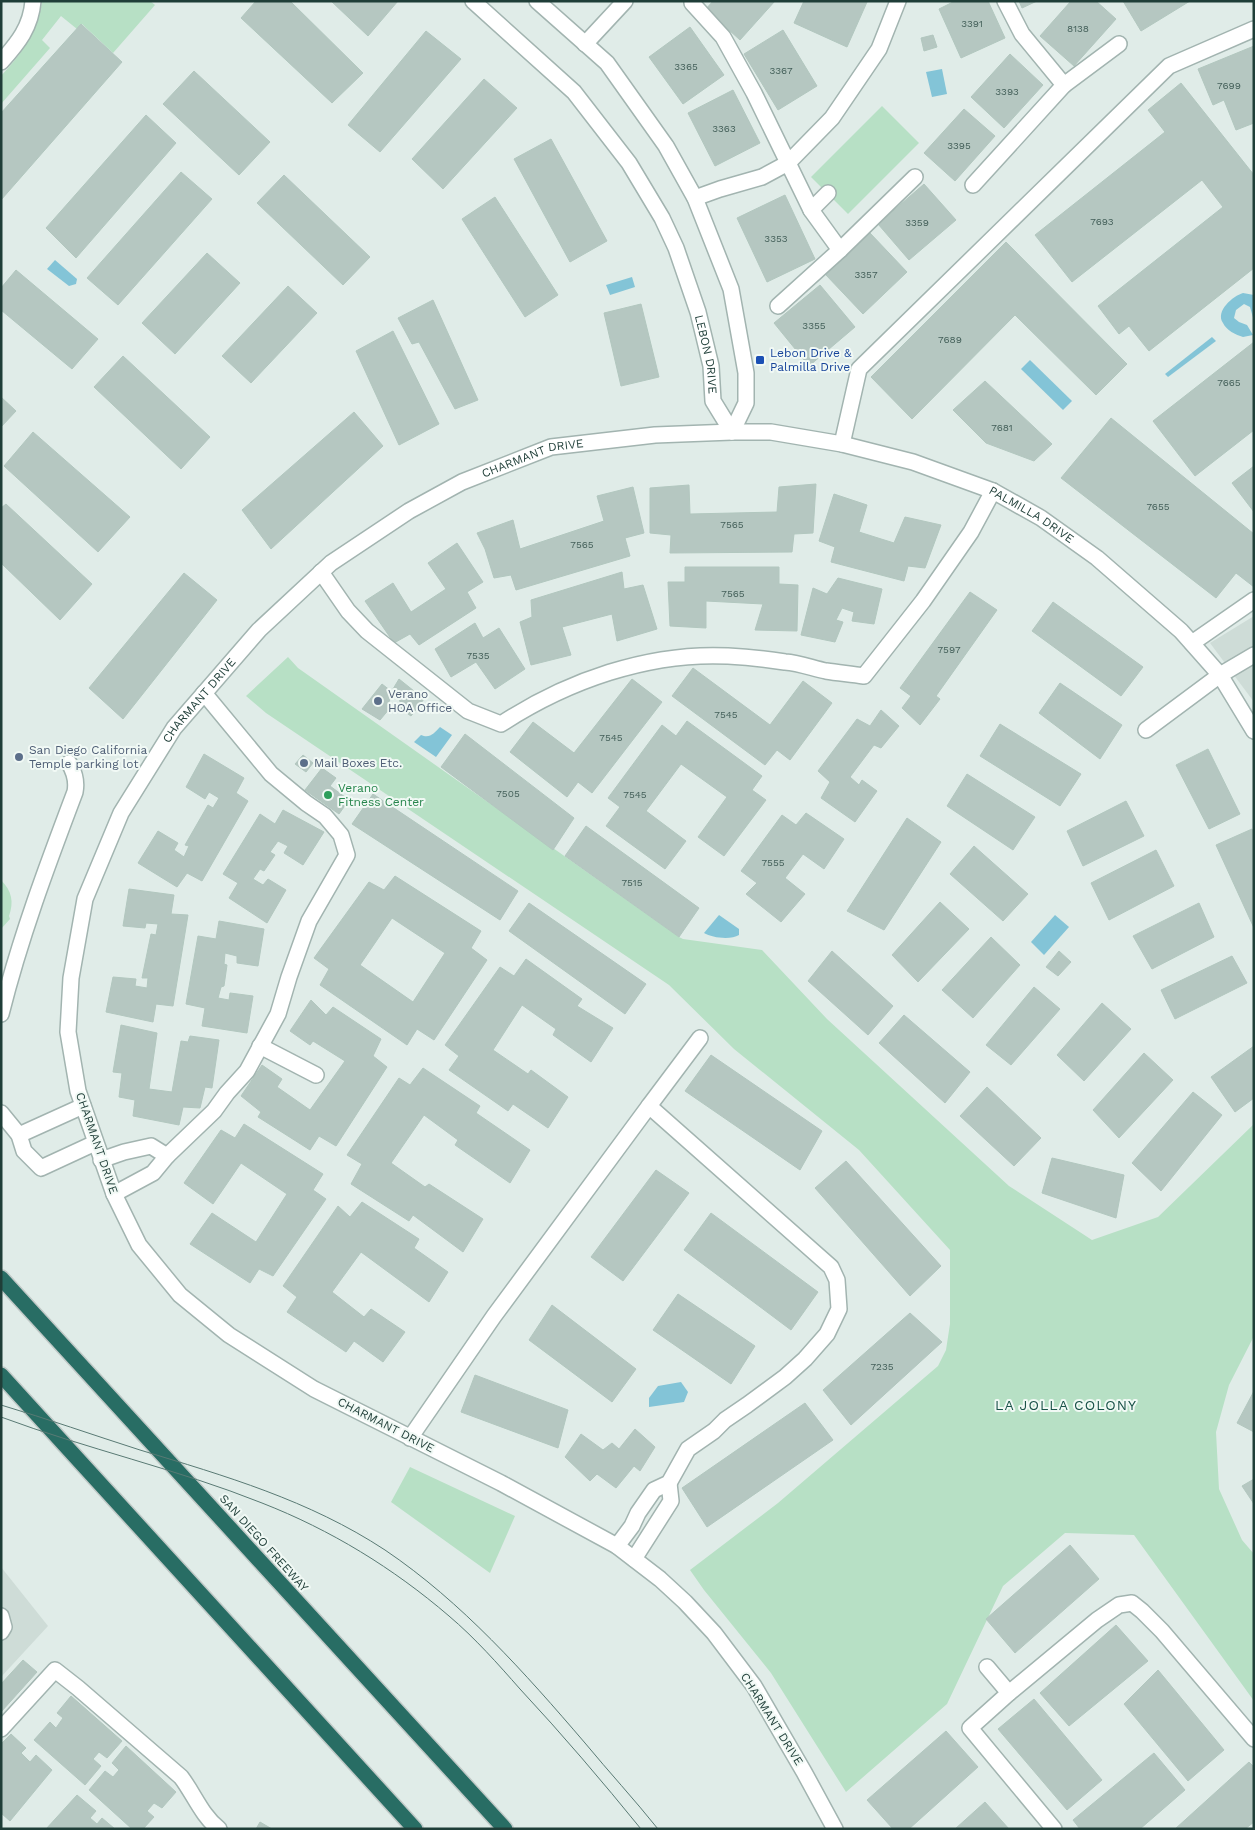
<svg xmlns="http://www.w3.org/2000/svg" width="1255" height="1830" viewBox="0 0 1255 1830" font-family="'Work Sans',sans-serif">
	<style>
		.built { fill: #cedcd7 }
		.green { fill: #b7e0c5 }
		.water { fill: #83c4d7 }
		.building { fill: #b5c7c1; stroke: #b2c7bf; fill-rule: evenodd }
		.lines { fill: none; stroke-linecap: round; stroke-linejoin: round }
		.minor-casing { stroke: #a2b4b0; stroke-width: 18 }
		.highway-casing { stroke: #c0c9c7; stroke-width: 18 }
		.minor { stroke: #fff; stroke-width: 15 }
		.highway { stroke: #286d64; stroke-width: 15 }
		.tram { stroke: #597a74; stroke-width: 1 }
		.transit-dot { fill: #1a4fb4; stroke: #f1f9f5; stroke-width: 2 }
		.service-dot { fill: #5c6f8a; stroke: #f1f9f5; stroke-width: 2 }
		.leisure-dot { fill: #2e9e5b; stroke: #f1f9f5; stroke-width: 2 }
		.labels { text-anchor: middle; stroke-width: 4; stroke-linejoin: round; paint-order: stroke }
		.number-label { font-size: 10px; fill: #44605a }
		.transit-label { font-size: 12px; fill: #164399; stroke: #f1f9f5; text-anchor: start }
		.street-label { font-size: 12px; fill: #1f3e38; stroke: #f1f9f5 }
		.service-label { font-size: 12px; fill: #4e5e75; stroke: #f1f9f5; text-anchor: start }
		.leisure-label { font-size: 12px; fill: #27864d; stroke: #f1f9f5; text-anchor: start }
		.neighbourhood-label { font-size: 14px; letter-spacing: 1px; fill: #195248; stroke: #f1f9f5 }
	</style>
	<rect width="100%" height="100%" fill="#e0ece8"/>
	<g class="built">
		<path d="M1254,616V702L1210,643Z"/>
		<path d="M1,1567L48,1626L1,1677Z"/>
	</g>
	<g class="green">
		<path d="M42,1H150L155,5L113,53L82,24L77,29L61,16L42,40L50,48L1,104V76C22,53 38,32 42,1Z"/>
		<path d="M882,106L919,143L848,214L811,177Z"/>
		<path d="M288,657L298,668L679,937L683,939L762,950L827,1019L1009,1186L1092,1240L1158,1217L1254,1124V1336L1229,1385L1216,1432L1219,1489L1242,1540L1254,1554V1701L1134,1535L1065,1533L1003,1586L947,1704L846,1792L771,1673L704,1590L690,1570L778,1503L938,1366L946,1350L950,1324V1250L859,1150L734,1049L669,985L266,713L246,696Z"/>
		<path d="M1,880C12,891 14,902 9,916L10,919L1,929Z"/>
		<path d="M410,1467L515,1516L490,1573L391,1502Z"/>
	</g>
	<g class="water">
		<path d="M942,69L947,94L932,97L926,72Z"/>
		<path d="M55,260L77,279L76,284L69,286L47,269Z"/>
		<path d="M632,277L635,287L610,295L606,285Z"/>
		<path d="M1243,293L1254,295V321L1250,307L1244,304L1236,310L1234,318L1239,322L1247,325L1253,335L1243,337C1236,335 1226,330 1223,323C1215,311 1233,296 1243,293Z"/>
		<path d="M1212,337L1216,341L1168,377L1165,374Z"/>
		<path d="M1030,360L1072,401L1063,410L1021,369Z"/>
		<path d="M440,727L452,735L436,757L414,742L421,735C430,739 434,733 440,727Z"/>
		<path d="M719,915L739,929V935C731,940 712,938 704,933Z"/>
		<path d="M1055,915L1069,927L1044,955L1031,942Z"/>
		<path d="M681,1382L688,1392L684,1402L649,1407V1398L658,1386Z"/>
	</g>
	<g class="building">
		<path d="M256,1H290L363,73L332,103L241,18Z"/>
		<path d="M331,1H398L368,36Z"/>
		<path d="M713,1H775L740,40L706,9Z"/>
		<path d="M804,1H864L867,2L847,47L794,23Z"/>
		<path d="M955,1H988L1005,38L961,58L939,9Z"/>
		<path d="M1019,1H1037L1022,8Z"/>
		<path d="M1071,1H1096L1116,19L1074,66L1040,36Z"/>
		<path d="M1123,1H1190L1141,31Z"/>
		<path d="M81,24L122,62L1,200V113Z"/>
		<path d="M690,27L724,75L683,104L649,57Z"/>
		<path d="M783,30L817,86L778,110L744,54Z"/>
		<path d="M426,31L461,59L380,152L348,125Z"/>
		<path d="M933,35L937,47L924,51L921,38Z"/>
		<path d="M1254,46V123L1236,130L1224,100L1213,105L1198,69Z"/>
		<path d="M1010,54L1043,85L1004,128L971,97Z"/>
		<path d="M194,71L270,142L239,175L163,104Z"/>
		<path d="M484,79L517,108L443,189L412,159Z"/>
		<path d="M1181,83L1254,175V268L1149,351L1129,326L1119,334L1098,306L1223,207L1202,180L1072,282L1035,235L1165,132L1148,110Z"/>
		<path d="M733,90L760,143L715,166L688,113Z"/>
		<path d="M964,109L995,136L955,181L924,153Z"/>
		<path d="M146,115L176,143L76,258L46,228Z"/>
		<path d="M551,139L607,241L570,262L514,159Z"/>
		<path d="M181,172L212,199L118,305L87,278Z"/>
		<path d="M284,175L370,257L343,285L257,203Z"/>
		<path d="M924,184L956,220L909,260L878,224Z"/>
		<path d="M785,195L815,259L767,282L737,218Z"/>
		<path d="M495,197L558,295L525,317L462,219Z"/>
		<path d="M870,233L907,272L863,314L826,275Z"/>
		<path d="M1006,242L1127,364L1096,395L1015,315L912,419L871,377Z"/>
		<path d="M207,253L240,283L175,354L142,323Z"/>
		<path d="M16,270L98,339L72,369L1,310V288Z"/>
		<path d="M820,285L855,327L809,366L774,323Z"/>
		<path d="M288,286L317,313L251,383L222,356Z"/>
		<path d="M433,300L478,400L455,409L419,342L412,344L398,318Z"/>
		<path d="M641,304L659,377L621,386L604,313Z"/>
		<path d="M393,331L439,424L399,445L356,351Z"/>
		<path d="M1254,342V430L1195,476L1153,421Z"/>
		<path d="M123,356L210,437L181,469L94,387Z"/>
		<path d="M985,381L1052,444L1034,461L986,443L953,410Z"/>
		<path d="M1,397L16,411L1,427Z"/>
		<path d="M354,412L383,446L271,549L242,510Z"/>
		<path d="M1111,418L1254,534V587L1236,573L1216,598L1061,478Z"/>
		<path d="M33,432L130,517L98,552L4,466Z"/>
		<path d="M1254,466V512L1232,483Z"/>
		<path d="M816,484L813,533L794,534L792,552L670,553L671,535L650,533V488L689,485L690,514L777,512L779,487Z"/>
		<path d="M633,487L644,533L625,538L630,556L516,590L511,575L494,578L485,549L477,533L513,520L520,549L604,521L597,496Z"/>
		<path d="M834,494L867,505L859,532L894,543L905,517L941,525L925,568L908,566L904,581L831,562L835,547L819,541Z"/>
		<path d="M6,504L92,584L60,620L1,563V508Z"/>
		<path d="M457,543L483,582L467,592L476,608L419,645L410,634L394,643L365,601L393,583L411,612L446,589L428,563Z"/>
		<path d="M685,567H779V584L798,585L797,631L755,630L763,604L706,601V628L670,626L668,582H685Z"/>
		<path d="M622,572L624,589L643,585L657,629L617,641L612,614L562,627L571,655L531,665L520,622L532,617L531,600Z"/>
		<path d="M184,573L217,600L123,719L89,688Z"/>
		<path d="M838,578L882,589L874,624L852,621L854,612L842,608L836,620L843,622L835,642L801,635L813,588L827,594Z"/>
		<path d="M970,592L997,610L936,696L940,699L920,725L902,708L911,696L900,688Z"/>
		<path d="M1053,602L1143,667L1121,696L1032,631Z"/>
		<path d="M475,623L483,638L499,628L525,669L495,689L476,662L451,677L435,649Z"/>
		<path d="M693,668L770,725L803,681L832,703L790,760L777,750L765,765L672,696Z"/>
		<path d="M399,679L424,699L411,716L401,709L399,695L393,689Z"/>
		<path d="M632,679L662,702L592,793L578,782L567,797L510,752L533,722L574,753Z"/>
		<path d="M1060,683L1122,725L1100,759L1039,713Z"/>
		<path d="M382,684L391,691V698L387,705L390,708L380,720L362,709Z"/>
		<path d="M881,710L899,726L881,748L874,745L850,777L859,785L862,780L877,791L855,822L821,798L830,782L818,771L857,719L870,726Z"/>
		<path d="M687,721L762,776L752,790L766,800L724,856L698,837L727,797L681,764L646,811L686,841L665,869L606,826L620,807L608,798L662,725L676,736Z"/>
		<path d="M1000,724L1081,774L1060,806L980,756Z"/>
		<path d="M465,734L574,818L553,850L441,767Z"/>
		<path d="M1208,749L1240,814L1209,829L1176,765Z"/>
		<path d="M204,754L244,778L236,793L248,801L202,881L187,873L177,887L138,863L158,831L178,843L174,850L184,857L189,846L185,845L208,805L213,808L219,798L209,792L205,799L186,787Z"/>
		<path d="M303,755L313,763L306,772L295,764Z"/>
		<path d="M322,768L336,778L330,786L349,800L339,814L305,790Z"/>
		<path d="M967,774L1035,817L1013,850L947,806Z"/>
		<path d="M373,794L518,891L500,920L352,824Z"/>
		<path d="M1126,801L1144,836L1083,866L1067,831Z"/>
		<path d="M283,810L324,832L303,865L284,853L288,846L278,841L270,852L275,855L264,871L260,869L253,879L263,885L268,879L286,890L267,923L229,898L238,883L223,874L260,814L275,824Z"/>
		<path d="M806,813L844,839L824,869L803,854L785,878L805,894L781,922L746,894L757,883L741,871L782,815L796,825Z"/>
		<path d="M907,818L941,842L884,930L847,911Z"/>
		<path d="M586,826L699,908L679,937L565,856Z"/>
		<path d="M1252,829L1254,834V928L1216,845Z"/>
		<path d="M974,846L1028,894L1003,921L950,874Z"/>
		<path d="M1156,850L1174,886L1109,920L1091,883Z"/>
		<path d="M395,876L481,931L471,948L487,960L434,1040L417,1029L407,1045L320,985L329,969L314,958L369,882L384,890ZM392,918L445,953L413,1002L360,965Z"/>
		<path d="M129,889L174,895L171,914L188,915L173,1006L156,1004L153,1022L106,1012L113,977L136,979L135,986L147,988L148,978H142L151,934L156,935L158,924L146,923L145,928L123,926Z"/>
		<path d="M940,902L969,929L918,982L892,955Z"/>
		<path d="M529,903L646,984L625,1014L509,931Z"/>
		<path d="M1199,903L1214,937L1152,969L1133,936Z"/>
		<path d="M219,921L264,929L258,966L237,963V956L225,953L224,964L227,965L224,986L221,987L218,998L229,1000L230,993L253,996L247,1033L202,1026L205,1008L186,1004L198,936L216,939Z"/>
		<path d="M991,937L1020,965L973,1018L942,990Z"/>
		<path d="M832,951L893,1006L868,1035L808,981Z"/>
		<path d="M1059,951L1071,962L1058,976L1046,967Z"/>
		<path d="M1232,956L1247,983L1175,1019L1161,990Z"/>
		<path d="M526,959L582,999L577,1006L613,1028L591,1062L553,1035L556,1029L522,1005L493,1050L528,1074L531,1070L568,1097L548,1128L513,1104L508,1111L449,1070L459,1056L445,1045L500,967L514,976Z"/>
		<path d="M1034,987L1060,1009L1011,1065L986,1045Z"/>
		<path d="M311,1000L326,1015L333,1007L381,1039L373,1056L387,1067L336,1146L319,1136L310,1150L258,1117L261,1112L241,1096L262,1065L282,1079L277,1087L310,1110L345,1061L313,1041L310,1045L290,1031Z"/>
		<path d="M1102,1003L1131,1029L1084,1081L1057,1055Z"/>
		<path d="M904,1015L970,1072L945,1103L879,1043Z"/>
		<path d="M121,1025L157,1033L149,1089L172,1092L181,1041L188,1042L190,1036L219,1040L212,1088L205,1087L200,1108L183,1107L179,1125L133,1116L135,1100L119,1097L122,1073L113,1072Z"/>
		<path d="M1254,1046V1098L1235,1112L1211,1077Z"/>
		<path d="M1144,1053L1173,1080L1119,1138L1093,1110Z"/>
		<path d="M711,1055L822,1131L800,1170L685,1091Z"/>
		<path d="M423,1068L480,1106L476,1113L530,1150L510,1183L455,1145L458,1140L424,1115L391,1163L425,1187L429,1184L483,1219L463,1252L413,1215L409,1221L351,1184L362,1164L347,1155L399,1078L410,1085Z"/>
		<path d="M987,1087L1041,1138L1014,1166L960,1116Z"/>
		<path d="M1193,1092L1222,1115L1161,1191L1132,1163Z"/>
		<path d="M244,1124L323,1174L313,1190L326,1199L273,1276L259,1269L250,1283L190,1244L212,1213L256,1242L287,1194L241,1163L213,1204L184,1183L221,1130L235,1138Z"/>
		<path d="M1052,1158L1124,1175L1116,1218L1042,1193Z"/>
		<path d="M846,1161L941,1266L910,1296L815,1188Z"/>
		<path d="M656,1170L689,1193L623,1281L591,1257Z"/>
		<path d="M362,1202L419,1239L414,1248L448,1272L429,1302L361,1252L332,1292L364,1317L371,1309L405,1332L383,1362L354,1341L346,1352L287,1312L297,1297L283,1286L338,1206L350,1217Z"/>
		<path d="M711,1213L818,1292L791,1330L684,1250Z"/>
		<path d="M678,1294L755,1346L731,1384L653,1330Z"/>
		<path d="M552,1305L636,1369L612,1402L529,1340Z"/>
		<path d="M910,1313L942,1342L851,1425L823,1390Z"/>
		<path d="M475,1375L568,1410L558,1448L461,1412Z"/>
		<path d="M1254,1391V1432L1237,1423Z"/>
		<path d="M805,1403L833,1440L707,1527L682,1488Z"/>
		<path d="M635,1429L655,1447L640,1471L634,1466L616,1488L597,1474L590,1481L565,1457L581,1434L603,1450L612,1443L619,1449Z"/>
		<path d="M1254,1479V1504L1242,1486Z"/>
		<path d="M1070,1545L1099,1579L1015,1653L986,1619Z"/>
		<path d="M1116,1625L1148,1661L1069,1726L1040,1693Z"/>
		<path d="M23,1660L37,1672L1,1712V1684Z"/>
		<path d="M1158,1670L1224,1750L1188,1781L1124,1704Z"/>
		<path d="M71,1696L122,1741L107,1758L99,1752L93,1759L101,1766L85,1785L34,1740L50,1722L56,1728L63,1718L57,1713Z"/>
		<path d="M1034,1699L1102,1780L1067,1810L998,1729Z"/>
		<path d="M946,1731L978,1767L909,1829H893L867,1800Z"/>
		<path d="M11,1734L26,1748L21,1753L30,1762L36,1755L52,1770L10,1821L1,1813V1744Z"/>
		<path d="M126,1746L176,1792L162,1808L154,1803L147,1811L154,1817L143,1829H132L89,1790L105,1771L113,1777L119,1770L112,1763Z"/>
		<path d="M1154,1753L1185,1790L1140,1829H1080L1073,1820Z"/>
		<path d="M1249,1762L1254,1767V1822L1245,1829H1175Z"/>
		<path d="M77,1795L96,1811L90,1818L97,1824L102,1818L115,1829H46Z"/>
		<path d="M985,1802L1009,1829H955Z"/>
		<path d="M260,1822L272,1829H256Z"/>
	</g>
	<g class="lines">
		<defs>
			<g id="minor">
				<path id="s1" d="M473,1L574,92L629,163L662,218L676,248L698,312L711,366L713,401L732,432"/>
				<path d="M537,1L607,63L666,146L695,198L731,289L746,373V403L732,432"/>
				<path d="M694,1L692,3L723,37L754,93L811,210L840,250L778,306"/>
				<path d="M585,44L625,1"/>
				<path d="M1,62C18,43 31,27 33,1"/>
				<path d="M1064,85L1119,44"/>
				<path d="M973,185L1064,85L1022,34L1005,1"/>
				<path d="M695,198L720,189L762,177L788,163L832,118L879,49L898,1"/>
				<path d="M811,210L828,193"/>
				<path d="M840,250L915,177"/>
				<path d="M842,444L859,369L1169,66L1254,29"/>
				<path d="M321,572L348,611L367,631L468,711L501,724C567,681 648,652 728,656C747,657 766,659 785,662C799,663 812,668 826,671C839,673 851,674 864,676L923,601L971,532L993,491"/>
				<path d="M1192,643L1254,600"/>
				<path d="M1146,730L1220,675L1254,655"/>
				<path d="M1,1014C20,938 47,866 75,792C77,782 75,773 69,763"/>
				<path d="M260,1046L316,1075"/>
				<path d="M649,1106L700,1038"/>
				<path d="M1,1113L19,1135L24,1151L41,1168L95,1143"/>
				<path d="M19,1135L83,1106"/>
				<path d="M167,1156L214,1111L227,1093L247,1071L278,1014L289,977L309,921L347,855L341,835L325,816L306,803L271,774L204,693"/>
				<path d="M101,1160L124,1152L151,1146L167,1156L153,1173L114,1194"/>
				<path d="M410,1438L494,1316L649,1106L831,1267L837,1280L839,1309L827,1334L805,1359L785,1377L747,1405L725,1420L714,1431L688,1449L669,1483L654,1490L638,1513L632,1526L617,1546"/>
				<path d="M634,1559L671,1501L669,1483"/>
				<path d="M1,1616L4,1627L1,1632"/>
				<path d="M987,1667L1009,1693L970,1728L1054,1829"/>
				<path d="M1009,1693L1097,1620L1119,1605L1132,1603L1142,1611L1162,1631L1254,1739"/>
				<path d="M1,1729L55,1670L78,1688L181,1777C194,1794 202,1816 219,1829"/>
				<path id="s2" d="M835,1829L804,1772L754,1686L714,1633L685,1602L660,1579L617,1546L501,1483L314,1389L229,1335L180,1295L139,1245L114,1194L78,1091L68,1032L71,978L85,899L121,813L174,728L259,630L331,563L409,511L462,482L551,447L655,435L732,432H771L842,444L913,462L993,491L1041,518L1097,558L1181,631L1220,675L1254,731"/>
			</g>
			<g id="highway">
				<path d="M1,1278L505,1829"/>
				<path d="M1,1375L415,1829"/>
			</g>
		</defs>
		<use href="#minor" class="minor-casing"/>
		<use href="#highway" class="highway-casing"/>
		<use href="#minor" class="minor"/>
		<use href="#highway" class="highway"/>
		<g class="tram">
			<path d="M1,1405C48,1419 93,1435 140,1450C225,1476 309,1500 385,1550C462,1602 525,1673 585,1743C609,1772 634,1799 658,1829"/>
			<path d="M1,1417C87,1449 177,1469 262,1503C331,1530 393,1568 449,1616C475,1638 498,1664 520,1689C562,1734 602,1781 641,1829"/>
		</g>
	</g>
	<rect class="transit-dot" x="755" y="355" width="10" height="10" rx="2.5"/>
	<g class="service-dot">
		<circle cx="378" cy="701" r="5"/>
		<circle cx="19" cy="757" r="5"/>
		<circle cx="304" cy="763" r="5"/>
	</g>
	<circle class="leisure-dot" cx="328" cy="795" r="5"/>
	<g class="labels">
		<g class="number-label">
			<text x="972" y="27">3391</text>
			<text x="1078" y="32">8138</text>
			<text x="686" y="70">3365</text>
			<text x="781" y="74">3367</text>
			<text x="1229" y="89">7699</text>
			<text x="1007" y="95">3393</text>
			<text x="724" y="132">3363</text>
			<text x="959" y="149">3395</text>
			<text x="1102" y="225">7693</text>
			<text x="917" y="226">3359</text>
			<text x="776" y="242">3353</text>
			<text x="866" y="278">3357</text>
			<text x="814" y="329">3355</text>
			<text x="950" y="343">7689</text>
			<text x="1229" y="386">7665</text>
			<text x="1002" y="431">7681</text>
			<text x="1158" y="510">7655</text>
			<text x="732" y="528">7565</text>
			<text x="582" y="548">7565</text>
			<text x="733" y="597">7565</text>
			<text x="949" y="653">7597</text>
			<text x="478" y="659">7535</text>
			<text x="726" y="718">7545</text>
			<text x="611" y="741">7545</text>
			<text x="508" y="797">7505</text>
			<text x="635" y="798">7545</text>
			<text x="773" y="866">7555</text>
			<text x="632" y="886">7515</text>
			<text x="882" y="1370">7235</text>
		</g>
		<g class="transit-label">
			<text x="770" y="357">Lebon Drive &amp;<tspan x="770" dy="14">Palmilla Drive</tspan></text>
		</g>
		<g class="street-label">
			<text dy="4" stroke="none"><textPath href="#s1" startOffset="434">LEBON DRIVE</textPath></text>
			<text dy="4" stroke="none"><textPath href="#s2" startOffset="1942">CHARMANT DRIVE</textPath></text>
			<text dy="4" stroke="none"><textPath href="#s2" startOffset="2459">PALMILLA DRIVE</textPath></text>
			<text dy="4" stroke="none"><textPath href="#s2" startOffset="1522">CHARMANT DRIVE</textPath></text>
			<text transform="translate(97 1143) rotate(71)" y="4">CHARMANT DRIVE</text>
			<text transform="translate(386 1425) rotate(27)" y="4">CHARMANT DRIVE</text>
			<text transform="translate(264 1543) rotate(48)" y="4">SAN DIEGO FREEWAY</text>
			<text transform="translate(772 1719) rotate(58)" y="4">CHARMANT DRIVE</text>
		</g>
		<g class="service-label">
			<text x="388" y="698">Verano<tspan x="388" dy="14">HOA Office</tspan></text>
			<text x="29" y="754">San Diego California<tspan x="29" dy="14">Temple parking lot</tspan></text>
			<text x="314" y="767">Mail Boxes Etc.</text>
		</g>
		<g class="leisure-label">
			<text x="338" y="792">Verano<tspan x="338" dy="14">Fitness Center</tspan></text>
		</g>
		<g class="neighbourhood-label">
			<text x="1066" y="1410">LA JOLLA COLONY</text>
		</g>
	</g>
	<rect width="1255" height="1830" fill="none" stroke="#1f3e38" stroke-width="5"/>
</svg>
